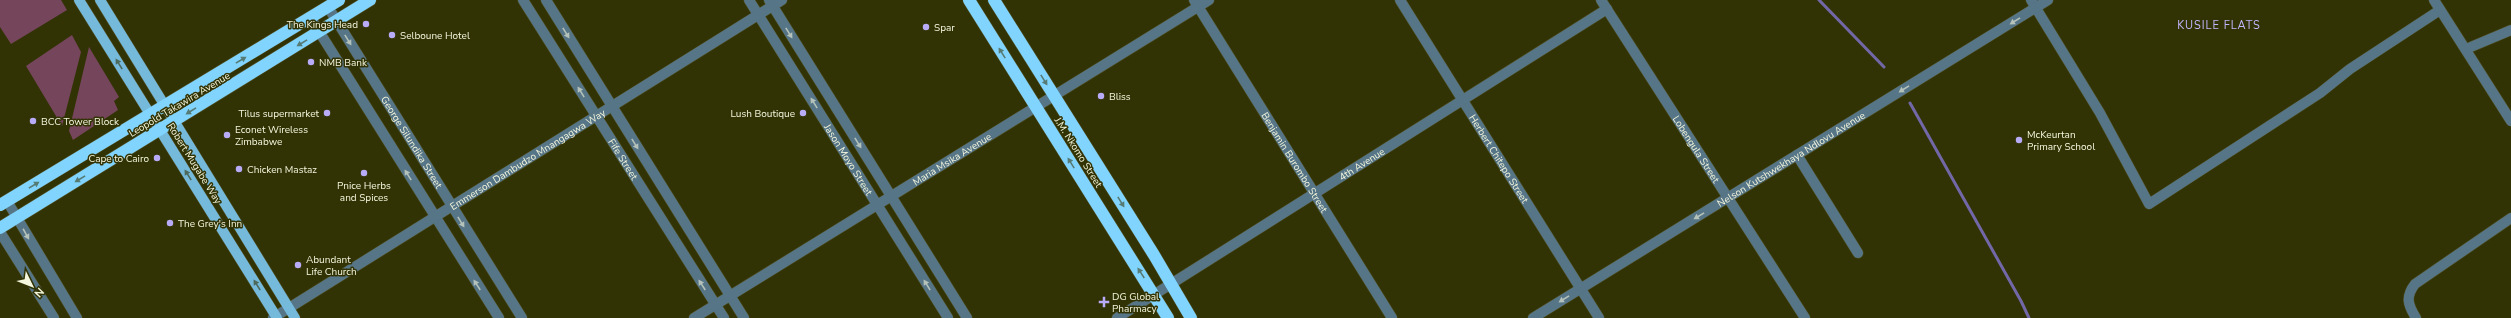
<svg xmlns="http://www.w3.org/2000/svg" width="2511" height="318" viewBox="0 0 2511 318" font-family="'Nunito Sans',sans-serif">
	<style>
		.green { fill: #75455b }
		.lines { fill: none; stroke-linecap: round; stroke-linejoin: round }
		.stream { stroke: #7267a7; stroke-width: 3 }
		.minor-casing { stroke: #515228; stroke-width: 11 }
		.major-casing { stroke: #515228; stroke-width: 11 }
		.highway-casing { stroke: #515228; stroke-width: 13 }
		.minor { stroke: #567586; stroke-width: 10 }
		.major { stroke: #75b9db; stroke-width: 10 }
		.highway { stroke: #81d4fd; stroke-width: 12 }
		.oneway { fill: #b5c2ba }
		.oneway2 { fill: #567b75 }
		.oneway3 { fill: #4d695b }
		.poi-dot { fill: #b8abf7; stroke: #323305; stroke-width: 1.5 }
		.labels { text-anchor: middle; stroke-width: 3; stroke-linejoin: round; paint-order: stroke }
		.poi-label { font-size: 10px; fill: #f4f6dd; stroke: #323305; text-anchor: start }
		.street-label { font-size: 10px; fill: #f4f6dd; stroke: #323305 }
		.neighbourhood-label { font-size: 11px; letter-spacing: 1px; fill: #c0b5fc; stroke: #323305 }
	</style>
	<rect width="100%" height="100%" fill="#323305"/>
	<g class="green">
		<path d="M0,0H61L67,10L11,44L0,27Z"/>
		<path d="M72,35L81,52L62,126L26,66Z"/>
		<path d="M89,47L119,97L114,101L118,110L73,140L69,131Z"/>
	</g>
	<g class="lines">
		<g class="stream">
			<path d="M1819,0L1884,67"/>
			<path d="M1910,103L2021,301L2029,318"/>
		</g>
		<defs>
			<g id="minor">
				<path id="s1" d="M523,0L724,318"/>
				<path d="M546,0L744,318"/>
				<path id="s2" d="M749,0L948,318"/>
				<path d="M769,0L967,318"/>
				<path id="s3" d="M1194,0L1392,318"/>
				<path id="s4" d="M1400,0L1599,318"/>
				<path id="s5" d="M1601,0L1805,318"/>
				<path d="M2031,0L2100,113L2149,204L2320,93L2350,69L2440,10"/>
				<path d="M2434,0L2511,121"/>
				<path id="s6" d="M328,7L522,318"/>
				<path d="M310,17L499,318"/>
				<path d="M2466,49L2511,30"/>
				<path d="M1797,155L1858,253"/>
				<path d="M7,201L77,318"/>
				<path d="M0,232L54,318"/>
				<path id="s7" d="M273,318L782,0"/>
				<path id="s8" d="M694,318L1209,0"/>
				<path id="s9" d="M1117,318L1607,9"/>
				<path id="s10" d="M1533,318L2048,0"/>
				<path d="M2416,318C2408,305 2405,297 2415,284L2511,218"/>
			</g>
			<g id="major">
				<path d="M79,0L277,318"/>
				<path d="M100,0L295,318"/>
			</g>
			<g id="highway">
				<path d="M969,0L1168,318"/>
				<path d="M994,0L1154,255L1191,318"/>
				<path d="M0,205L339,0"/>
				<path d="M0,228L370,0"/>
			</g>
		</defs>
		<use href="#minor" class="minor-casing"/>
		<use href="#major" class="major-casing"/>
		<use href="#highway" class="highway-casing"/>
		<use href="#minor" class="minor"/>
		<use href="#major" class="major"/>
		<use href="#highway" class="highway"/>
	</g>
	<defs><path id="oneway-solid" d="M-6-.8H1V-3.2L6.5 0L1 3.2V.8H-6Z"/></defs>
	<g class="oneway">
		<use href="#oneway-solid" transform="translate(2015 21) rotate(148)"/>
		<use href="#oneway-solid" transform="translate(566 33) rotate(58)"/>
		<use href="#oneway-solid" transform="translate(789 33) rotate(58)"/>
		<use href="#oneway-solid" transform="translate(348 40) rotate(58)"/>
		<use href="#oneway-solid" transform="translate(1904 89) rotate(148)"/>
		<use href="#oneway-solid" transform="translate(581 92) rotate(-122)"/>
		<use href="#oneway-solid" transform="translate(814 103) rotate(-122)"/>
		<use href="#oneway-solid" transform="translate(858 143) rotate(58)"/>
		<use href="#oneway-solid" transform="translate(635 144) rotate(58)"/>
		<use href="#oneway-solid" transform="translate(408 175) rotate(-122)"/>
		<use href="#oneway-solid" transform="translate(1699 216) rotate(149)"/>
		<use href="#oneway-solid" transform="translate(461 222) rotate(58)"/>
		<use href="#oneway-solid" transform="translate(26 234) rotate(61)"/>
		<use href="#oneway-solid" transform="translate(477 285) rotate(-123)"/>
		<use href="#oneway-solid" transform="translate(702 285) rotate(-123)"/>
		<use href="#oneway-solid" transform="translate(927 285) rotate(-122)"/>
		<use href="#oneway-solid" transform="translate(1564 299) rotate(148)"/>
	</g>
	<g class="oneway2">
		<use href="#oneway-solid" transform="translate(302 43) rotate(149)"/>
		<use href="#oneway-solid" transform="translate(1002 53) rotate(-122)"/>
		<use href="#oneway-solid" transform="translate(241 60) rotate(-31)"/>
		<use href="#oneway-solid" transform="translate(1044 80) rotate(58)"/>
		<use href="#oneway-solid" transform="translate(191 111) rotate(148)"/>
		<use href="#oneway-solid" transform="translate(1071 163) rotate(-122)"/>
		<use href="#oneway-solid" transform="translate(80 179) rotate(149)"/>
		<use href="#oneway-solid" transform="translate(34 185) rotate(-31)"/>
		<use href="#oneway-solid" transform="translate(1121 202) rotate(58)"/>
		<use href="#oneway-solid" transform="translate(1141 273) rotate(-123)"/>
	</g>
	<g class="oneway3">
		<use href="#oneway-solid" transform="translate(119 64) rotate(-122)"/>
		<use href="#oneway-solid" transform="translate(188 175) rotate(-122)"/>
		<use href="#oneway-solid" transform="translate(257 285) rotate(-122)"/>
	</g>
	<g class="poi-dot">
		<circle cx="366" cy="24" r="4"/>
		<circle cx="926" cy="27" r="4"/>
		<circle cx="392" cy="35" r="4"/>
		<circle cx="311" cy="62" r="4"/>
		<circle cx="1101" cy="96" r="4"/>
		<circle cx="327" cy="113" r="4"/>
		<circle cx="803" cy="113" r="4"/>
		<circle cx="33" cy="121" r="4"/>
		<circle cx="227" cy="135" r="4"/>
		<circle cx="2019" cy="140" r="4"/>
		<circle cx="157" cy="158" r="4"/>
		<circle cx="239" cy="169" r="4"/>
		<circle cx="364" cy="173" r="4"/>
		<circle cx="170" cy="223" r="4"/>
		<circle cx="298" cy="265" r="4"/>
		<path d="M1102 296h4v4h4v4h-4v4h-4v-4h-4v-4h4z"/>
	</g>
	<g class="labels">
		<g class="poi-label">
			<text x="358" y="28" text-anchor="end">The Kings Head</text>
			<text x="934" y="31">Spar</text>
			<text x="400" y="39">Selboune Hotel</text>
			<text x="319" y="66">NMB Bank</text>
			<text x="1109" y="100">Bliss</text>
			<text x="319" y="117" text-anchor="end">Tilus supermarket</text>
			<text x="795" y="117" text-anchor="end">Lush Boutique</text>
			<text x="41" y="125">BCC Tower Block</text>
			<text x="235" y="133">Econet Wireless<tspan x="235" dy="12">Zimbabwe</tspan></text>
			<text x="2027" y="138">McKeurtan<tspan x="2027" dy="12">Primary School</tspan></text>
			<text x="149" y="162" text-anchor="end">Cape to Cairo</text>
			<text x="247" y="173">Chicken Mastaz</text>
			<text x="364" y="189" text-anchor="middle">Pnice Herbs<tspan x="364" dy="12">and Spices</tspan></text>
			<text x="178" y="227">The Grey's Inn</text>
			<text x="306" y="263">Abundant<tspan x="306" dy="12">Life Church</tspan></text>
			<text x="1112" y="300">DG Global<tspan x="1112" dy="12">Pharmacy</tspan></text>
		</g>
		<g class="street-label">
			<text transform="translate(179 104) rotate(-31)" y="4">Leopold Takawira Avenue</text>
			<text dy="4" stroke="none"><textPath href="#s6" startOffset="159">George Silundika Street</textPath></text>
			<text dy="4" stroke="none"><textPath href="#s5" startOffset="177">Lobengula Street</textPath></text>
			<text transform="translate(1079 152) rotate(58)" y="4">J.M. Nkomo Street</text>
			<text dy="4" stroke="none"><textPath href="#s7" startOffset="300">Emmerson Dambudzo Mnangagwa Way</textPath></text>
			<text dy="4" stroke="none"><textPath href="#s1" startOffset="188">Fife Street</textPath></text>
			<text dy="4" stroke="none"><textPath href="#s2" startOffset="188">Jason Moyo Street</textPath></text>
			<text dy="4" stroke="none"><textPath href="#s8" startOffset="303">Maria Msika Avenue</textPath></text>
			<text dy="4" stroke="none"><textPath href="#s4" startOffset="187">Herbert Chitepo Street</textPath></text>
			<text dy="4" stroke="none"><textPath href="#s10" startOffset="303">Nelson Kutshwekhaya Ndlovu Avenue</textPath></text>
			<text dy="4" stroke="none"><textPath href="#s3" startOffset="191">Benjamin Burombo Street</textPath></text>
			<text transform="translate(195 163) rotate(58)" y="4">Robert Mugabe Way</text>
			<text dy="4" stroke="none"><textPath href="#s9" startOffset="289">4th Avenue</textPath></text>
		</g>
		<g class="neighbourhood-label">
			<text x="2219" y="29">KUSILE FLATS</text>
		</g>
	</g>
	<g transform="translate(32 286) rotate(133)" stroke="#323305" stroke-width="3" paint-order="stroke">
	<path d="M0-3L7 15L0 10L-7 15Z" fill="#f4f6dd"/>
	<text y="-6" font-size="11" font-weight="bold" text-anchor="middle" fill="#f4f6dd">N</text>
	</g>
</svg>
